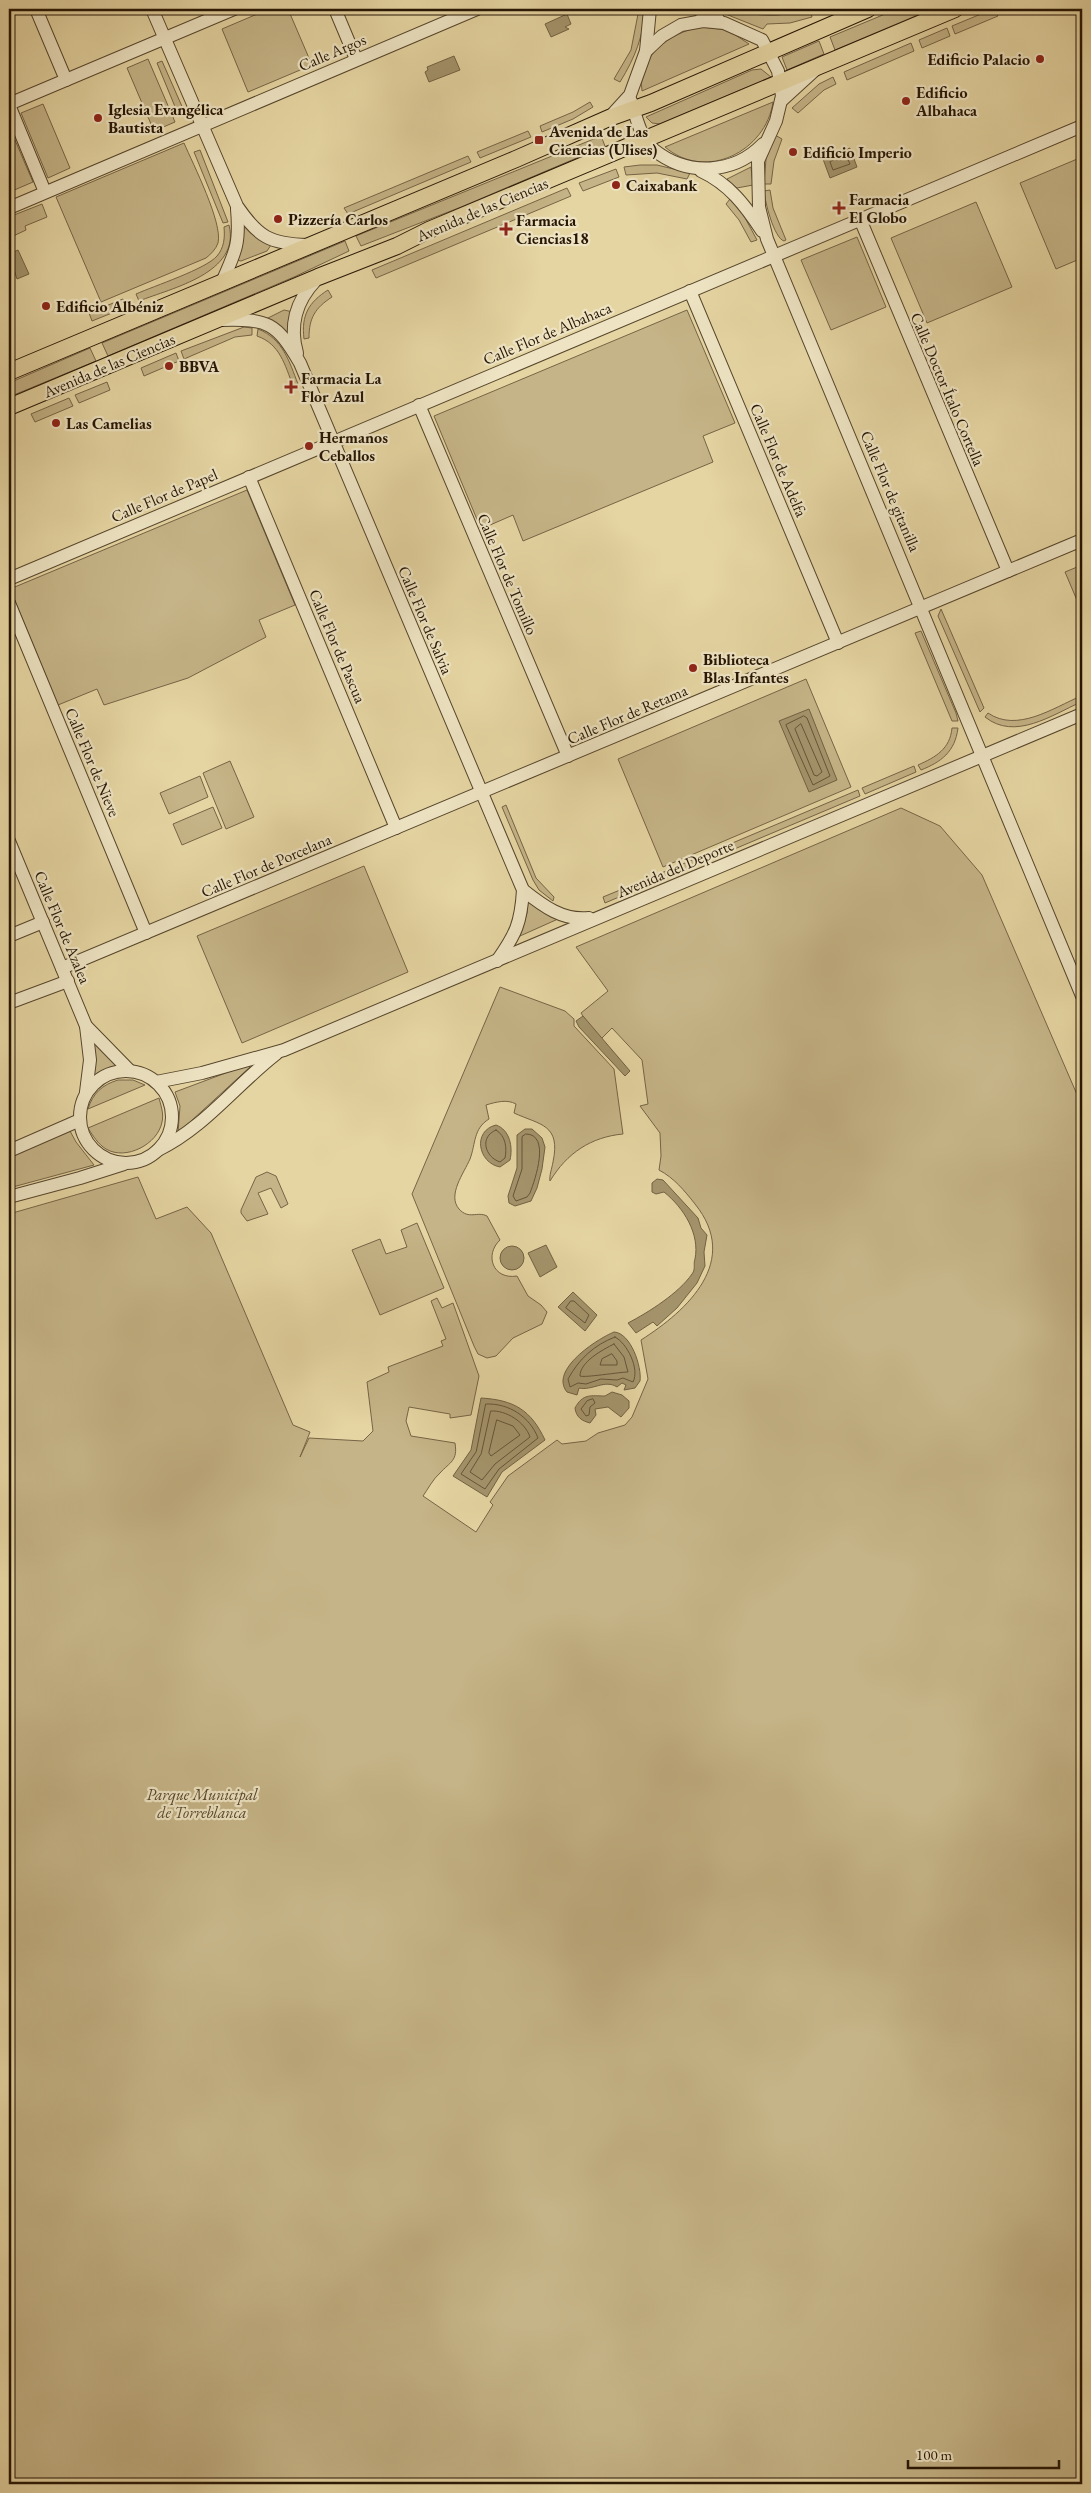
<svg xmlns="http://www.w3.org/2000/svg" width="1091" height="2493" viewBox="0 0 1091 2493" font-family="'EB Garamond',serif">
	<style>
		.green { fill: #c5b487; stroke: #766446 }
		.water { fill: #a4946c; stroke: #726142 }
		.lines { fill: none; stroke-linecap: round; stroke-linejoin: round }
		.shore { stroke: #655438; stroke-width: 1 }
		.minor-casing { stroke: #56452c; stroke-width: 14 }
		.major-casing { stroke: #261504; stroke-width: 18 }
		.minor { stroke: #eee4c3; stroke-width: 12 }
		.major { stroke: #e5d5a2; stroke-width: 16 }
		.poi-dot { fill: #8f2418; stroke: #eee4c3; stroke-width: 2 }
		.labels { text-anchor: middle; stroke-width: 4.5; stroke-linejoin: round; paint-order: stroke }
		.street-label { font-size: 16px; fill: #261504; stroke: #eee4c3 }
		.poi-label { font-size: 16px; font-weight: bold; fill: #261504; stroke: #eee4c3; text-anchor: start }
		.park-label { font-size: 16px; font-style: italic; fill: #56452b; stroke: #eee4c3 }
	</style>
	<rect width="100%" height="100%" fill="#e5d5a2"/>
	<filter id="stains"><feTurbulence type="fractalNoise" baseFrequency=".004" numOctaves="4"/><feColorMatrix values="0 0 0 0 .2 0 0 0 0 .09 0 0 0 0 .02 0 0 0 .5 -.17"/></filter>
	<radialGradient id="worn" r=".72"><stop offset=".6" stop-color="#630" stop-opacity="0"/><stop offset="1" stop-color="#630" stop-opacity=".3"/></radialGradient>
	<g class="green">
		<path d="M269,9H288L312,65L248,92L222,29Z"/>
		<path d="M639,9H646C642,38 636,56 620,82L614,79L631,50Z"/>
		<path d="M713,9C731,9 748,15 767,15C782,16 796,12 810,9L812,17L790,23L767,24L763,29Z"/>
		<path d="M897,9H932L835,50L830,37Z"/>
		<path d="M993,9L998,16L955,34L952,26Z"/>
		<path d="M701,27L728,30L749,44L642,91C637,56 671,32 701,27Z"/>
		<path d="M947,28L950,36L922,48L919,40Z"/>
		<path d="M819,41L824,54L787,70L782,57Z"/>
		<path d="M911,43L914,51L847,80L844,72Z"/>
		<path d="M148,59L175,122L154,131L127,68Z"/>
		<path d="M162,61L184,111L178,114L157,63Z"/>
		<path d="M761,69L771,77L660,124L652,123L646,117L752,70Z"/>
		<path d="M833,77L836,84L824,90L798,113L792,108L819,84Z"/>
		<path d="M590,102L593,107L573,119L542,132L540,126L573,112Z"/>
		<path d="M773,102C766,151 706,182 665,147Z"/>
		<path d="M43,104L70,168L48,178L21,113Z"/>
		<path d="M9,126L33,182L12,191L9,185Z"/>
		<path d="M528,131L531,137L480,158L477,152Z"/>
		<path d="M775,135L782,139L774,161L771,184H764L766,159Z"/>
		<path d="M601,136L605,146L461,207L361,246L356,236Z"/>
		<path d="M184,143C193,164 223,223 218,243C216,249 211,254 206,258L101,302L56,197Z"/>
		<path d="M200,150L228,222L223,223L194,152Z"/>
		<path d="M468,156L471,162L348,214L344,208Z"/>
		<path d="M1082,157V258L1056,269L1020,183Z"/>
		<path d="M640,165H657L690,173L687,179L657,173L626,175L624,167Z"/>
		<path d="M751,167L753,185L737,188L727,179Z"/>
		<path d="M616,169L619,177L583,191L579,183Z"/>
		<path d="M567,188L571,196L376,278L372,270Z"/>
		<path d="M770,190L773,208L786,240L784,241C774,238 765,202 764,191Z"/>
		<path d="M730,199L743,214L757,240L751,242L739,220L726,204Z"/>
		<path d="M976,202L1012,287L927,323L891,238Z"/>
		<path d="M42,204L47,217L25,226L26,230L9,238V217Z"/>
		<path d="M229,225C241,273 172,288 139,301L136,294C154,286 206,269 217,256C224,248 225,238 224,227Z"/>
		<path d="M244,225L271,245L267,251L241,261L237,260Z"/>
		<path d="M857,237L886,307L831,330L801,260Z"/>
		<path d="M345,241L349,251L294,277L108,356L102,343Z"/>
		<path d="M328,290L332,297C315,308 309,318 309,338L304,339C301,315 309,302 328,290Z"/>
		<path d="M123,299L127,307L92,321L89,313Z"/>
		<path d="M284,310L293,312L291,337L266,319Z"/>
		<path d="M687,310L735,423L703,436L713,462L523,541L513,515L481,529L434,416Z"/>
		<path d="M244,327L252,328V335L235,337L184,359L181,351Z"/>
		<path d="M258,329C283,339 289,361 298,384L293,386C285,365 280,344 257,336Z"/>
		<path d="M90,348L96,361L9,397V383Z"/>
		<path d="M176,353L179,361L144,376L141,368Z"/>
		<path d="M107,382L110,390L79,403L75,395Z"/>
		<path d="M69,398L73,406L35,422L31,414Z"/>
		<path d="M247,490L295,605L259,620L266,637L188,678L104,705L97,689L58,705L10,589Z"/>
		<path d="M1082,565V612L1065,572Z"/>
		<path d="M941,609L984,708L980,712L938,616Z"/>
		<path d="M921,631L956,713L958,721H952L915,633Z"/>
		<path d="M806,679L851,787L663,867L618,759Z"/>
		<path d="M1081,696V702C1052,715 1015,741 985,717L988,713C1017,733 1053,708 1081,696Z"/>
		<path d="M952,728H958C955,752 941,762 921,770L918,765C936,757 950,749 952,728Z"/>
		<path d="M230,761L254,817L226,829L203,773Z"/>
		<path d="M914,766L916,772L865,794L862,788Z"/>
		<path d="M200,776L208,797L169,814L160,793Z"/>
		<path d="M858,790L860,796L661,880L659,874Z"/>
		<path d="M506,805L536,878L554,897L553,901L539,890L533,880L502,807Z"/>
		<path d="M213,807L222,828L182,845L173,824Z"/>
		<path d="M901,808L940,826L982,875L1082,1106V2484H9V1214L138,1177L156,1219L187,1207L211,1233L293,1425L310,1432L300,1457L309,1438L363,1441L373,1431L367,1382L389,1372L388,1367L443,1346L441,1341L446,1339L431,1301L437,1298L442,1308L453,1303L479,1376L471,1415L450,1418V1414L409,1407L406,1421L411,1436L455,1443C458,1461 450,1462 440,1473C433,1479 428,1489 423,1496L476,1532L493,1505L490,1502L508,1476L557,1440L562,1444L586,1441L598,1433L625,1425L632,1417L648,1379L641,1340C688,1310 741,1261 695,1204C684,1190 674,1178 659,1170L661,1156L660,1133L640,1106L648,1104L642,1060L612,1028L601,1039L588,1024L581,1013L608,991L576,947Z"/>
		<path d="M364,866L408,972L242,1043L197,936Z"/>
		<path d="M654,876L656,881L605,903L603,897Z"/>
		<path d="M527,899L538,909L558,919L520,936L527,913Z"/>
		<path d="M500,987L565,1011L574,1019V1026L614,1069L623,1134C591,1137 567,1153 550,1181C549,1176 552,1168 553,1162C561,1124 540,1125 514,1113L516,1104C507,1099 496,1102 486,1105L489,1119C473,1129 476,1143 470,1159C464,1173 447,1195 459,1209C469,1220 477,1211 487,1216L500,1240C484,1255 493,1280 517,1276L528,1296L541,1305L547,1312L542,1324L513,1338L496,1356L487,1358L478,1354L474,1346L412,1194Z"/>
		<path d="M93,1039L118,1067L105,1070L94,1077Z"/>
		<path d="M247,1065L250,1067L178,1133L180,1106L175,1092Z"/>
		<path d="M118,1080H133L145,1085L88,1109C93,1093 102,1085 118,1080Z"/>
		<path d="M159,1098C161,1106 164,1114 162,1122C158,1144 126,1161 106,1149C98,1144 93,1136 88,1128Z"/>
		<path d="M70,1131L76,1142L94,1165L9,1188V1157Z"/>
		<path d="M267,1172L276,1176L288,1204L281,1208L271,1188L258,1193L268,1214L247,1221L241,1213V1210L256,1177Z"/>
		<path d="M417,1223L444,1288L380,1315L352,1250L380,1239L386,1254L407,1247L401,1230Z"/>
	</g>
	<g class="water">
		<path d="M567,14L571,24L565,27L569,29L551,37L545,24Z"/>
		<path d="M454,56L460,70L429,82L425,72L428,70L427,67Z"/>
		<path d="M850,148L857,167L830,178L823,159Z"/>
		<path d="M18,250L29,274L17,279L9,254Z"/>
		<path d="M809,709L837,780L809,792L779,721Z"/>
		<path d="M583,1016L630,1071L625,1076L579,1027L576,1021Z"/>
		<path d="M496,1125C510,1130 513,1147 510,1160L500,1167C478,1163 472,1131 496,1125Z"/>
		<path d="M525,1129H532L542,1138L545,1147L542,1169L537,1188L531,1201L515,1206L509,1203L508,1196L517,1168V1135Z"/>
		<path d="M657,1179L663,1180L698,1218L701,1228L707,1235L704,1252L705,1266L697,1283L677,1308L657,1326L653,1322L636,1333L628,1323C649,1312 679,1293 692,1274C696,1269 693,1264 695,1259C700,1234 684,1208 664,1192L656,1194L652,1192V1183Z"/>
		<path d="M546,1245L557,1267L540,1277L528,1253Z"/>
		<circle cx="512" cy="1258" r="12"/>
		<path d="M573,1292L597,1315L585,1331L558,1307Z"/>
		<path d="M614,1332C631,1333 642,1367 640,1381L635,1388L624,1390L626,1385L622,1383L617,1387C605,1379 592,1391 579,1388L577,1395L567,1392C549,1370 597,1339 614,1332Z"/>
		<path d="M612,1392L622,1395L629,1401V1408L621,1417L608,1407L595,1409L596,1415L590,1423C582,1421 576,1417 575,1408C583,1393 591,1396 605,1396Z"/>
		<path d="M481,1398C514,1400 531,1410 545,1440L502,1472L487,1497L453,1476L471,1450Z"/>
	</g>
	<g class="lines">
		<g class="shore">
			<path d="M846,155L850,164L833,170L830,162Z"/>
			<path d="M804,716L807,718L830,776L813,785L786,725Z"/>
			<path d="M801,724L822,772L817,776L814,775L795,729Z"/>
			<path d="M496,1130C506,1136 507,1148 505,1158L500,1162C485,1157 479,1137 496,1130Z"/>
			<path d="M526,1134C551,1134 535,1180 530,1193L527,1197L516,1201L513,1196L522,1169V1137Z"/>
			<path d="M571,1301H574L589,1315L585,1323L566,1308Z"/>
			<path d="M615,1337C627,1343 640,1369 633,1382L623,1378L617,1380L601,1379L586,1384L578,1383L570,1387L568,1379C579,1359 594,1345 615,1337Z"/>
			<path d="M614,1344L624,1357L628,1372C620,1372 584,1378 580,1376C580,1362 602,1350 614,1344Z"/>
			<path d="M612,1354L617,1361V1365H600L602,1359Z"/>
			<path d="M593,1399L595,1403L590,1407L589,1415L586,1416L581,1409L587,1401Z"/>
			<path d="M486,1404C509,1403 530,1417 538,1438L499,1469L485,1489L461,1474L476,1452Z"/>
			<path d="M491,1411C506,1410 525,1422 530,1437L495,1464L482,1480L470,1472L481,1454Z"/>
			<path d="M497,1420L513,1426L520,1435L491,1456L489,1453Z"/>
		</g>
		<defs>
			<g id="minor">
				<path d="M36,9L66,80"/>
				<path d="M152,9L237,206C258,237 270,244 308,245"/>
				<path d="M335,9L356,59"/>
				<path d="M697,9L718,19"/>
				<path d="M646,51L650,9"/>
				<path d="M631,101C636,117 641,139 654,150C688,177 734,174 763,144"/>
				<path d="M781,101L816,69"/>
				<path d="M9,104L234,9"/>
				<path d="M9,105L45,192"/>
				<path d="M609,118L630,95L646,51L662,36L681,25L703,21L724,23L762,40L778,71L782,96L776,121L758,161L759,207L767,239L1082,996"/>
				<path d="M701,171C729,184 745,205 762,231"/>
				<path d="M9,208L477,9"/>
				<path d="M860,219L1008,571"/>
				<path d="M222,282C236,251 240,243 237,209"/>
				<path d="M690,291L838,643"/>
				<path d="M222,320C268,319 276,322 300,363L523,890C521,923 516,934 497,961"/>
				<path d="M297,353C289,325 296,301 316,280"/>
				<path d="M419,405L568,756"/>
				<path d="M249,477L396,828"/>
				<path d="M9,579L1082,126"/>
				<path d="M9,603L146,933"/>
				<path d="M9,841L86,1026L90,1060L86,1092"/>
				<path d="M523,890C543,906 563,921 589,918"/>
				<path d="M9,936L43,922"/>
				<path d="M62,968L1082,540"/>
				<path d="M9,1003L68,981"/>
				<path d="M86,1026L130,1071"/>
				<circle cx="126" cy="1117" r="46"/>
				<path d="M156,1082L202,1073L284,1050L1082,714"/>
				<path d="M158,1150C204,1128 236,1085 276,1054"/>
				<path d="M9,1151L80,1120"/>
				<path d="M9,1197L80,1178L124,1164"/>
			</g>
			<g id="major">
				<path d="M9,372L516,159L609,118L651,103L868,9"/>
				<path d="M9,407L318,277L397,246L429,230L955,9"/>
			</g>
		</defs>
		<use href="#minor" class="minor-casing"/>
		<use href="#major" class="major-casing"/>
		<use href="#minor" class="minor"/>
		<use href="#major" class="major"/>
	</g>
	<g class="poi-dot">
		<circle cx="1040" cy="59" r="5"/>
		<circle cx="906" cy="101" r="5"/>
		<circle cx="98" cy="118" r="5"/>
		<rect x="534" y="135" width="10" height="10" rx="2.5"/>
		<circle cx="793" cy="152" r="5"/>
		<circle cx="616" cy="185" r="5"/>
		<path d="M836.5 200.5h5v5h5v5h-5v5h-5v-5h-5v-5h5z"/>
		<circle cx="278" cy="219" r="5"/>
		<path d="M503.5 221.5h5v5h5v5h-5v5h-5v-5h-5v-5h5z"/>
		<circle cx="46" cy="306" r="5"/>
		<circle cx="169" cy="366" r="5"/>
		<path d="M288.5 379.5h5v5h5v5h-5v5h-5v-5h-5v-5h5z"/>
		<circle cx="56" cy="423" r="5"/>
		<circle cx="309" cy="446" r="5"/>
		<circle cx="693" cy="668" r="5"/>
	</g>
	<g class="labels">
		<g class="street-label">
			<text transform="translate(332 52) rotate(-23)" y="6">Calle Argos</text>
			<text transform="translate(482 209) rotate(-23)" y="6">Avenida de las Ciencias</text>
			<text transform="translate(547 333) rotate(-23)" y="6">Calle Flor de Albahaca</text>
			<text transform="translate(109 365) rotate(-23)" y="6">Avenida de las Ciencias</text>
			<text transform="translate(948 389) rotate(67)" y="6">Calle Doctor Ítalo Cortella</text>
			<text transform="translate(779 460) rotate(67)" y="6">Calle Flor de Adelfa</text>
			<text transform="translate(891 491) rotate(67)" y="6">Calle Flor de gitanilla</text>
			<text transform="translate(164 495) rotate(-23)" y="6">Calle Flor de Papel</text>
			<text transform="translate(508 574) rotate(67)" y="6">Calle Flor de Tomillo</text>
			<text transform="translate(426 620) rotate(67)" y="6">Calle Flor de Salvia</text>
			<text transform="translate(338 646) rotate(67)" y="6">Calle Flor de Pascua</text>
			<text transform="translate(627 714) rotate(-23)" y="6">Calle Flor de Retama</text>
			<text transform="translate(93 762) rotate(67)" y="6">Calle Flor de Nieve</text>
			<text transform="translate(266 865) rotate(-23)" y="6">Calle Flor de Porcelana</text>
			<text transform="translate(675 868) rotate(-23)" y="6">Avenida del Deporte</text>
			<text transform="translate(63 927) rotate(67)" y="6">Calle Flor de Azalea</text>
		</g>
		<g class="poi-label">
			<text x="1030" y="65" text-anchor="end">Edificio Palacio</text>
			<text x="916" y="98">Edificio<tspan x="916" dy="18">Albahaca</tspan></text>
			<text x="108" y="115">Iglesia Evangélica<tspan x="108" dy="18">Bautista</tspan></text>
			<text x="549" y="137">Avenida de Las<tspan x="549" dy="18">Ciencias (Ulises)</tspan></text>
			<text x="803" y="158">Edificio Imperio</text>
			<text x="626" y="191">Caixabank</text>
			<text x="849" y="205">Farmacia<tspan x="849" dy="18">El Globo</tspan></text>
			<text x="288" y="225">Pizzería Carlos</text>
			<text x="516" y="226">Farmacia<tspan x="516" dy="18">Ciencias18</tspan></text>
			<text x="56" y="312">Edificio Albéniz</text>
			<text x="179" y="372">BBVA</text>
			<text x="301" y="384">Farmacia La<tspan x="301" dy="18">Flor Azul</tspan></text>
			<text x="66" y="429">Las Camelias</text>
			<text x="319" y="443">Hermanos<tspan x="319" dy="18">Ceballos</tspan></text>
			<text x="703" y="665">Biblioteca<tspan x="703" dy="18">Blas Infantes</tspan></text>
		</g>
		<g class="park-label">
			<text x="202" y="1800">Parque Municipal<tspan x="202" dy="18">de Torreblanca</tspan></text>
		</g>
	</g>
	<rect width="1091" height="2493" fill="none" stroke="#e5d5a2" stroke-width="30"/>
	<rect x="10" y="10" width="1071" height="2473" fill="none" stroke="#261504" stroke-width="2.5"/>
	<rect x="15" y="15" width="1061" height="2463" fill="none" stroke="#261504"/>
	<path d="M908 2460v8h151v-8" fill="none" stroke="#261504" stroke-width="2.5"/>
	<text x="916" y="2460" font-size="15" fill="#261504" stroke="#eee4c3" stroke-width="4" paint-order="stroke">100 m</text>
	<rect width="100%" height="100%" filter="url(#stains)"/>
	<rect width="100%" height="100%" fill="url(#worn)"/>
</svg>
